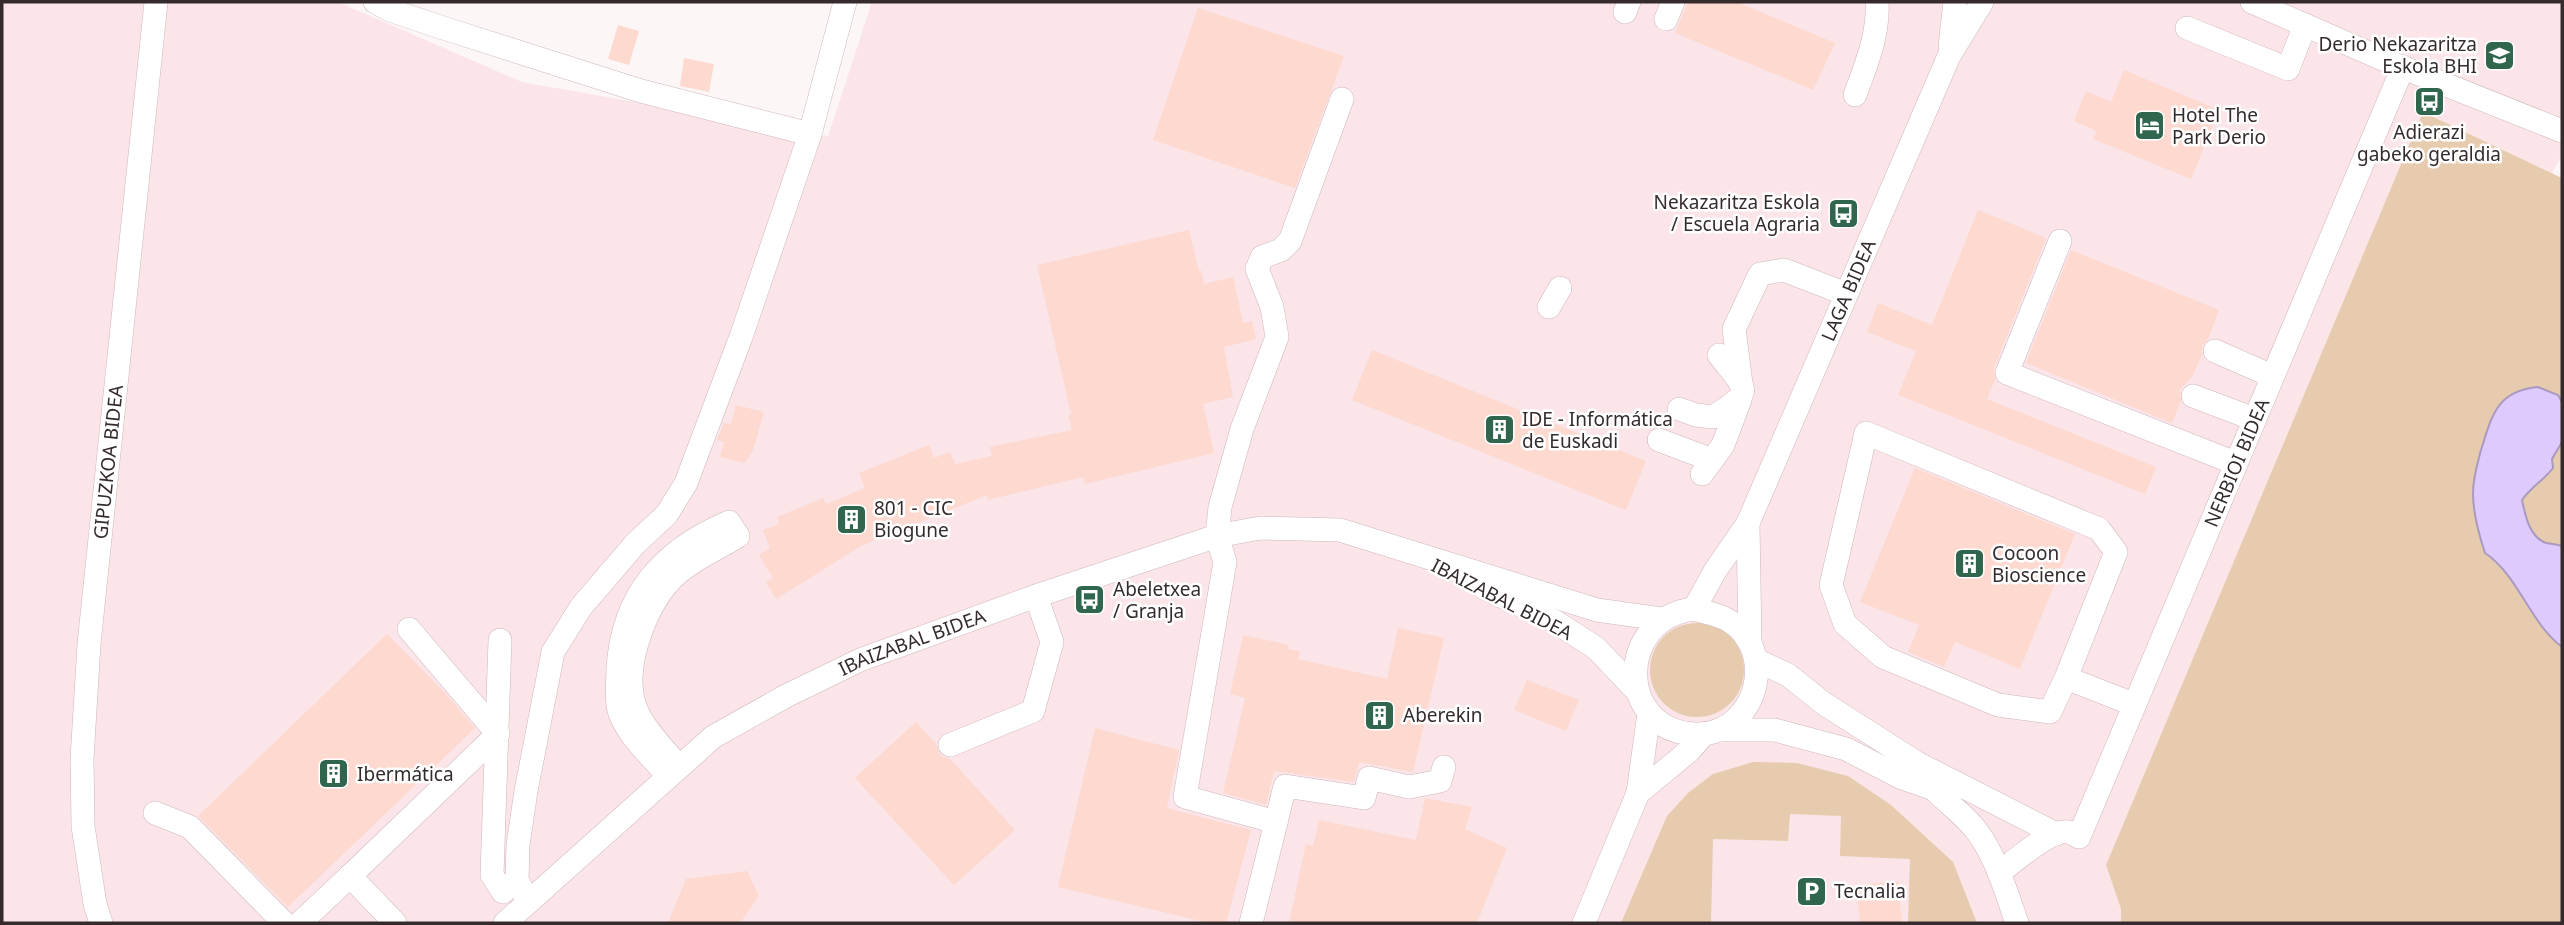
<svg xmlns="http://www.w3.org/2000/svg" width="2564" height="925" viewBox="0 0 2564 925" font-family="'Noto Sans',sans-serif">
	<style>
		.built { fill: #fbe5e9 }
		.green { fill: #e6cbaf }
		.water { fill: #decafd; stroke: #ab9abf; stroke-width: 2 }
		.building { fill: #fdd9cf }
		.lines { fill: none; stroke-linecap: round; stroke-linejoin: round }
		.minor-casing { stroke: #cfb5ba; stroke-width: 24 }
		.minor { stroke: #fff; stroke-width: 23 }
		.labels { text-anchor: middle; stroke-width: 5; stroke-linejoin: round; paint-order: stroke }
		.poi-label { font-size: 19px; fill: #352b2d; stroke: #fff; text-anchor: start }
		.street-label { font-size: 19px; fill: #352b2d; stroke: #fff }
	</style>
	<rect width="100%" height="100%" fill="#fcf6f7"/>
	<path class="built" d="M2,2H338L522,82L828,136L872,2H2562V155L2552,173L2423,112L2106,865L2121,909V923H2Z"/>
	<g class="green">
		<path d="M2423,112L2562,178V923H2121V909L2106,865Z"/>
		<circle cx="1697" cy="670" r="47"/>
		<path d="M1753,762L1797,763L1848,776L1891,805L1953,862L1977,923H1908L1910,859L1840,856L1841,816L1790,814L1788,841L1713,839L1711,923H1621L1667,816L1688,793L1713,774Z"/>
	</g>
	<path class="water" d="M2538,387L2558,395L2562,402V442L2552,459L2553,468C2544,480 2531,487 2522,500C2525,514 2529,537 2546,543C2552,544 2556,544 2562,546V647C2529,622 2519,576 2485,553C2479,535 2473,512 2473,493C2473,478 2477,465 2481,450C2492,416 2496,391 2538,387Z"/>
	<g class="building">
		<path d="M1688,2H1737L1835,43L1813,90L1675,33Z"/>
		<path d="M1198,8L1344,56L1295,188L1153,140Z"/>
		<path d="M618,25L639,31L629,65L608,59Z"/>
		<path d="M684,58L714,64L709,92L680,86Z"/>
		<path d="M2124,70L2219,110L2191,179L2093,139L2097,131L2074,121L2086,91L2111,102Z"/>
		<path d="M1978,210L2046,238L1994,368L1995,380L1987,399L2156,467L2145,494L1898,395L1916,351L1867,332L1878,303L1932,325Z"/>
		<path d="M1189,230L1199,271L1201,270L1204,284L1233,277L1243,323L1252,321L1256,339L1224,347L1233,397L1203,404L1214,453L1085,484L1083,477L988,500L987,495L861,546L776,599L766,582L773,578L759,555L770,548L763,530L779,524L777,517L823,498L826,504L865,488L859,473L929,445L934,458L950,452L955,464L992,456L990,447L1072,430L1068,415L1071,414L1037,265Z"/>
		<path d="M2071,250L2219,310L2208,339L2202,346V354L2193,375L2180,390L2181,401L2172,423L2026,363Z"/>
		<path d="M1372,350L1646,461L1626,510L1352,400Z"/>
		<path d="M736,405L764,412L753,450L745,463L720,457L724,442L717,440L724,423L731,424Z"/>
		<path d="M1915,468L2075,534L2020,669L1955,642L1944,667L1908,652L1919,625L1860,602Z"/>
		<path d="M1398,628L1444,638L1413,772L1359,762L1354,782L1274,771L1266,805L1223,793L1245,698L1230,694L1243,635L1289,645L1288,649L1300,651L1298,659L1387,679Z"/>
		<path d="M387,634L446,694L475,728L288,907L198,816Z"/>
		<path d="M1527,680L1579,700L1566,731L1514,710Z"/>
		<path d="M916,722L936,744L941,756L950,759L1015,830L954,885L855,778Z"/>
		<path d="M1095,728L1179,750L1167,808L1251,830L1226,923H1209L1058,887Z"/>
		<path d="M1425,798L1472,807L1465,829L1507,848L1477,923H1289L1306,844L1313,846L1319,820L1416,840Z"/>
		<path d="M747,871L759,896L740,923H668L686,879Z"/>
		<path d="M1898,881L1902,922L1860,923L1856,885Z"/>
	</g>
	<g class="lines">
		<defs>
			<g id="minor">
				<path d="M375,2L390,10L437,26L641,91L810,134"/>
				<path d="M2252,2L2394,64L2562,131"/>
				<path d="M1625,12L1629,2"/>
				<path d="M1666,19L1673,2"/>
				<path d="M2187,28L2288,69L2305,25"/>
				<path d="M1950,46L1955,2"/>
				<path d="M1855,95C1866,65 1879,34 1877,2"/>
				<path d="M2060,241L2007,373L2235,463"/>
				<path d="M1549,307L1560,288"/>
				<path d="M2215,351L2272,376"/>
				<path d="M1741,384L1734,329L1760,274L1784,270L1846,294"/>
				<path d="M2193,396L2254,419"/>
				<path d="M1679,409L1696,415L1713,417C1755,390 1748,392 1719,355"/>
				<path d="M1659,440L1712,460"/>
				<path d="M1702,474L1723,445L1740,400"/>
				<path d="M1748,523L1750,643"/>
				<path d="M1484,588L1554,621L1596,648L1636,690"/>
				<path id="s1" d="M1694,609L1715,571L1748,523L1949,56L1982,2"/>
				<path d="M1694,609C1704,612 1715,614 1724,618C1763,637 1766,689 1738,717C1727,729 1710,735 1695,734C1616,731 1616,618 1694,609Z"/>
				<path d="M500,640L492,875L503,892"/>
				<path d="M1756,660L1788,675L1823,703L1917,763L2056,834"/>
				<path d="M2066,678L2116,552L2099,529L1866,433L1831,585L1845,624L1883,657L1998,705L2050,712L2066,678L2133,704"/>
				<path d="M1719,730H1775L1846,749L1902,778L1931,788"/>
				<path d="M950,745L1033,711L1052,642L1036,596"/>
				<path d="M1924,775C1937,798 1960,809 1976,830C1996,856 2006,892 2017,923"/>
				<path d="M668,776C652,757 631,739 621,716C615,702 618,683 618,668C623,594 663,550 729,522L738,536C719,548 695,558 678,573C648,599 624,660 633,700C639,725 663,747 679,767"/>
				<path d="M1638,793L1689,751L1704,734"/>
				<path d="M155,813L190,827L284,923"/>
				<path d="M1276,822L1185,797L1225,562L1217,536L1220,507L1242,429L1277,337L1272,307L1257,269L1262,257L1281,250L1290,241L1342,99"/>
				<path id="s2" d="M1999,873C2013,862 2051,829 2068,832C2072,832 2075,835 2079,837L2403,67"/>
				<path d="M350,876L498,734L409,629"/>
				<path d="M528,902L517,880L518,845L526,791L553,652L581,607L635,544L667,514L686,483L742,334L810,134L845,2"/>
				<path id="s3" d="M101,923L95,904L83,826L82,759L89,644L156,2"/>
				<path d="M300,923L350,876L395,923"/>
				<path id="s4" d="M505,923L713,737L786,696L860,660L1036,596L1217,536L1260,528L1340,530L1597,610L1661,619"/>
				<path d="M1251,923L1285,786L1364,798L1369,778L1409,787L1440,781L1444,767"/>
				<path d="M1584,923L1638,793L1649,713"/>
			</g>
		</defs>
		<use href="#minor" class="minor-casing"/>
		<use href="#minor" class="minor"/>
	</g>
	<defs>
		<symbol id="school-square" viewBox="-11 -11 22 22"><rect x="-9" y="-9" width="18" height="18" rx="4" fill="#2f664d" stroke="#fff"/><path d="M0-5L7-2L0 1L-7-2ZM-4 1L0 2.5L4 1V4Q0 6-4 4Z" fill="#fff"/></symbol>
		<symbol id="bus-square" viewBox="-11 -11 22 22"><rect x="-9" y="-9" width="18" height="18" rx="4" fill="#2f664d" stroke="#fff"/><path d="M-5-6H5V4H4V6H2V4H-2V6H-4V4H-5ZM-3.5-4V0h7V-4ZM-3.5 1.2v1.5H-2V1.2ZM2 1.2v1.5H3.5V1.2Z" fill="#fff"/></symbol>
		<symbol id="hotel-square" viewBox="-11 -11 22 22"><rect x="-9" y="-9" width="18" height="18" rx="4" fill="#2f664d" stroke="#fff"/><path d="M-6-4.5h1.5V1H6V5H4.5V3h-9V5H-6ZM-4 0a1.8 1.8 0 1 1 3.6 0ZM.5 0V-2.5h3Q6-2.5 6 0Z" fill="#fff"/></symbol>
		<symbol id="building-square" viewBox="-11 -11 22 22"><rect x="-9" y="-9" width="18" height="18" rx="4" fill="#2f664d" stroke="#fff"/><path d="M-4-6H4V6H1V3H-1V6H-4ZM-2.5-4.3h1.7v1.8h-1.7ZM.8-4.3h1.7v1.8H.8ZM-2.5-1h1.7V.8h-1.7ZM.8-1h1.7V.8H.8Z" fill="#fff"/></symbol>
		<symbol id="parking-square" viewBox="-11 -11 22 22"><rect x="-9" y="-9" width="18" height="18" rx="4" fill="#2f664d" stroke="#fff"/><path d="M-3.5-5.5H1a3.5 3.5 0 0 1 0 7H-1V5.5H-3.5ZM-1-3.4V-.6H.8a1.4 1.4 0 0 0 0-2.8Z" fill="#fff"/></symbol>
	</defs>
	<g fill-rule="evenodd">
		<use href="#school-square" x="2482" y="38" width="35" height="35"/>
		<use href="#bus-square" x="2412" y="84" width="35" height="35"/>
		<use href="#hotel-square" x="2132" y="108" width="35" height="35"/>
		<use href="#bus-square" x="1826" y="196" width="35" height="35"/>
		<use href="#building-square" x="1482" y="412" width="35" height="35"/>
		<use href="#building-square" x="834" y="502" width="35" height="35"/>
		<use href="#building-square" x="1952" y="546" width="35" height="35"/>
		<use href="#bus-square" x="1072" y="582" width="35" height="35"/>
		<use href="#building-square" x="1362" y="698" width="35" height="35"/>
		<use href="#building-square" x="316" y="756" width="35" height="35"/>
		<use href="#parking-square" x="1794" y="874" width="35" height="35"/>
	</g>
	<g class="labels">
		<g class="poi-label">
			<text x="2477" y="51" text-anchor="end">Derio Nekazaritza<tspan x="2477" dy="22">Eskola BHI</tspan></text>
			<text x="2172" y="122">Hotel The<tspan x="2172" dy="22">Park Derio</tspan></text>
			<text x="2429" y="139" text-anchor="middle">Adierazi<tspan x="2429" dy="22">gabeko geraldia</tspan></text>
			<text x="1820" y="209" text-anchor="end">Nekazaritza Eskola<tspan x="1820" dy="22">/ Escuela Agraria</tspan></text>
			<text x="1522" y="426">IDE - Informática<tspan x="1522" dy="22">de Euskadi</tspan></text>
			<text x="874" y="515">801 - CIC<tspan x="874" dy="22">Biogune</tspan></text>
			<text x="1992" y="560">Cocoon<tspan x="1992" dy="22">Bioscience</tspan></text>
			<text x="1113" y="596">Abeletxea<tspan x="1113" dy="22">/ Granja</tspan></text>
			<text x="1403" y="722">Aberekin</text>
			<text x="357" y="781">Ibermática</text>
			<text x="1834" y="898">Tecnalia</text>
		</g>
		<g class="street-label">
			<text dy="7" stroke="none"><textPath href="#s1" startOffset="355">LAGA BIDEA</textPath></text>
			<text dy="7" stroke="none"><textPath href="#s2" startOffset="500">NERBIOI BIDEA</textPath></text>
			<text dy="7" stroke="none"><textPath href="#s3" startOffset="464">GIPUZKOA BIDEA</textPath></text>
			<text transform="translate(1502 599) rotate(27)" y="7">IBAIZABAL BIDEA</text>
			<text dy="7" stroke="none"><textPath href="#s4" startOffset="500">IBAIZABAL BIDEA</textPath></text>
		</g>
	</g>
	<rect width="2564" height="925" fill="none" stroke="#352b2d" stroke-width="7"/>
</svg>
